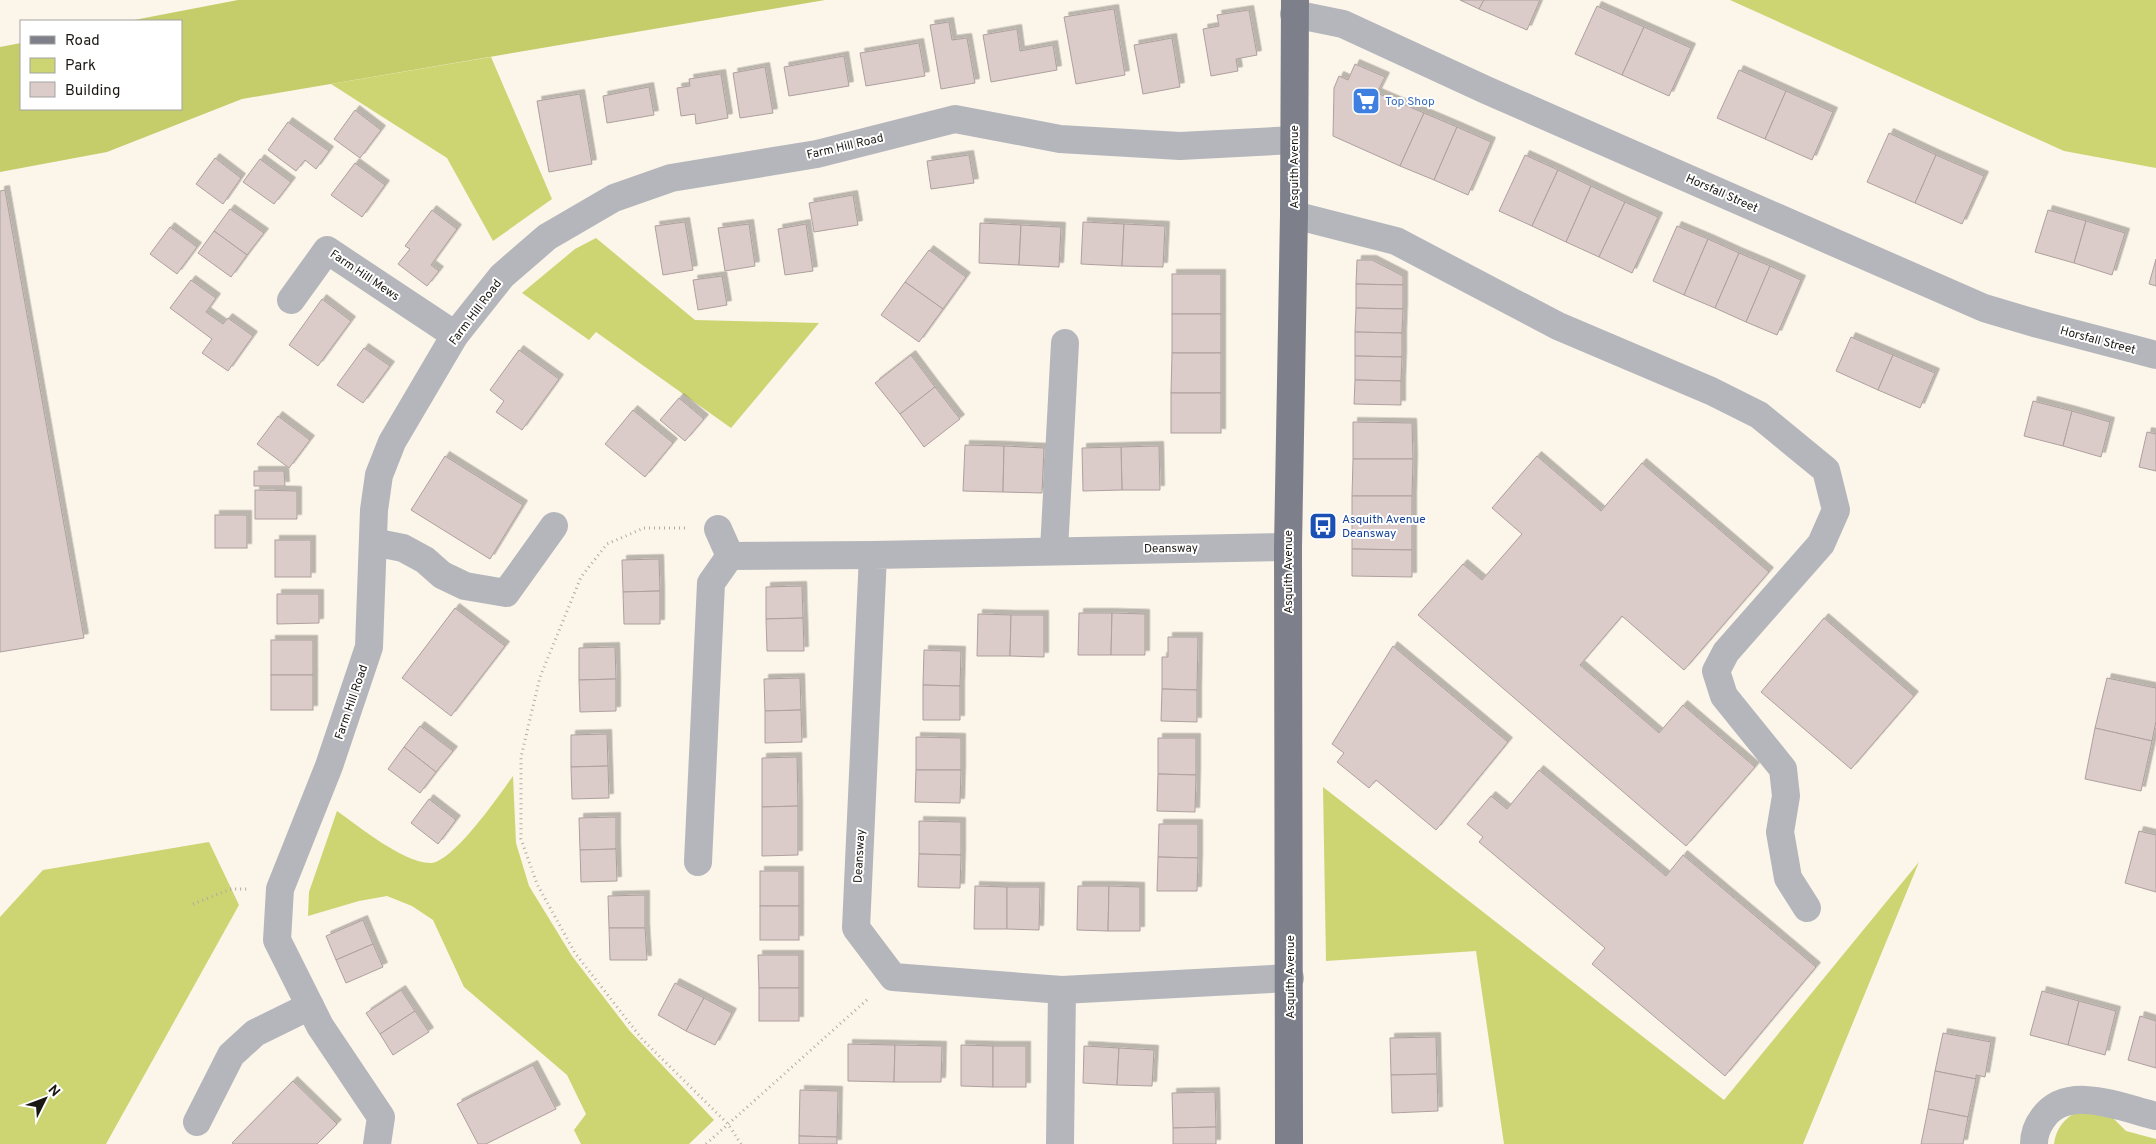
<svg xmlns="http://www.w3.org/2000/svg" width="2156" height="1144" viewBox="0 0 2156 1144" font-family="Overpass,sans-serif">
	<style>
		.green { fill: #ccd572 }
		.forest { fill: #c4cd69 }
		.building { fill: #dbccca; stroke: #aea09e; filter: url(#shadow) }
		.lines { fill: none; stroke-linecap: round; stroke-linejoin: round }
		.path { stroke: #b1aba2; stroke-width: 3; stroke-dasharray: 1 4; stroke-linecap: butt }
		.minor { stroke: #b4b6bb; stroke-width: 28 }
		.major { stroke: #7d808a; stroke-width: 28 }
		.labels { text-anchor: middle; stroke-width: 4; stroke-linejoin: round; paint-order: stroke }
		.shop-label { font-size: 12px; fill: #366cbe; stroke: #fff; text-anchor: start }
		.street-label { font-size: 12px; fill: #1b1814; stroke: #fff }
		.transit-label { font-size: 12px; fill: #164399; stroke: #fff; text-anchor: start }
	</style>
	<defs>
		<filter id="shadow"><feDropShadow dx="4.5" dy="-4.5" stdDeviation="0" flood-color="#0004"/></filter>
	</defs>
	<rect width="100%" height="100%" fill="#fcf5ea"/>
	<g class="green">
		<path d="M1730,0H2156V168L2064,151Z"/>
		<path d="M491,57L552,199L493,241L447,158L331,84Z"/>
		<path d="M596,238L695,320L819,323L731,428L596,332L589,340L522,293L575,249Z"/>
		<path d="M513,776L516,843L529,886L572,956L629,1030L714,1120L689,1144H581L574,1130L586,1114L567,1075L464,987L433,920L412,906L387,896L359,901L308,916L309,892L337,811C360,827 402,862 430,863C453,863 499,795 513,776Z"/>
		<path d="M1323,787L1724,1100L1919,862L1803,1144H1504L1476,951L1326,961Z"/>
		<path d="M209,842L239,905L106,1144H0V917L43,870Z"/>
		<path d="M2078,1111L2109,1114L2126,1131L2156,1139V1144H2054C2056,1128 2064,1119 2078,1111Z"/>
	</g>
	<path class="forest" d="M238,0H825L242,99L107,152L0,172V47L21,43V109H181V21H129Z"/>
	<g class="building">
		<path d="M1460,0H1484L1479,9Z"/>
		<path d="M1484,0H1540L1527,30L1479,9Z"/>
		<path d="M1597,6L1644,27L1622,75L1575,54Z"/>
		<path d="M1114,9L1125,75L1076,84L1064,17Z"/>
		<path d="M1249,10L1257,55L1236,59L1238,71L1211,76L1203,29L1219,26L1217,15Z"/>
		<path d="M949,22L952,40L967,38L975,83L941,89L930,25Z"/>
		<path d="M1644,27L1691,48L1669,96L1622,75Z"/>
		<path d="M1017,29L1020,51L1053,45L1057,70L991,82L983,35Z"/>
		<path d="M1172,38L1180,87L1143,94L1134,45Z"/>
		<path d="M919,43L925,76L866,86L860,53Z"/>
		<path d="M844,56L849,86L789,96L784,67Z"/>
		<path d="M1355,64L1385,77L1377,93L1424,113L1400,166L1333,136L1334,88L1339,76L1348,80Z"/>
		<path d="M765,67L773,113L740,118L733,73Z"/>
		<path d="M1739,70L1786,91L1765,139L1717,118Z"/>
		<path d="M721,74L728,118L696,124L695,114L681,116L677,88L690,86L689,79Z"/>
		<path d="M649,87L654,115L607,123L603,96Z"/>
		<path d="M1786,91L1833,112L1812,160L1765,139Z"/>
		<path d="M580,94L592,164L549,172L537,101Z"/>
		<path d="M355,110L381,130L360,158L334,139Z"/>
		<path d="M1424,113L1457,127L1434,180L1400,166Z"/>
		<path d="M288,122L329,151L316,169L305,160L296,171L268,150Z"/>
		<path d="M1457,127L1491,142L1468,195L1434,180Z"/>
		<path d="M1889,133L1936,155L1915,203L1867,182Z"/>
		<path d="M969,155L974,183L931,189L927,161Z"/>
		<path d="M1525,155L1558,170L1532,226L1499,211Z"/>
		<path d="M1936,155L1984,176L1962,224L1915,203Z"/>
		<path d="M215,158L241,178L223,204L196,184Z"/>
		<path d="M260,159L291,182L274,204L243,182Z"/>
		<path d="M355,163L385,185L362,217L331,195Z"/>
		<path d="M1558,170L1591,186L1566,242L1532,226Z"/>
		<path d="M1591,186L1625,202L1599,257L1566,242Z"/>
		<path d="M5,190L84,638L0,652V191Z"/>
		<path d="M853,195L858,225L814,232L809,203Z"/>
		<path d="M1625,202L1658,217L1632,273L1599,257Z"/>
		<path d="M230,209L264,233L247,255L214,231Z"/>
		<path d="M432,210L457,229L431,265L439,271L427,286L398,264L410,249L405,246Z"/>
		<path d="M2048,210L2086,221L2074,263L2035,252Z"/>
		<path d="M2086,221L2125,233L2112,275L2074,263Z"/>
		<path d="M685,222L693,270L663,275L655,226Z"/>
		<path d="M1083,222L1124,224L1122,266L1081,264Z"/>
		<path d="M980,223L1021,225L1019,265L979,263Z"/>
		<path d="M749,224L755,266L725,271L718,228Z"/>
		<path d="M806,224L813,271L785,275L778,229Z"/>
		<path d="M1124,224L1165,226L1163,267L1122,266Z"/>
		<path d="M1021,225L1061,227L1059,267L1019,265Z"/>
		<path d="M1677,226L1708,239L1684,295L1653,281Z"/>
		<path d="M170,227L197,247L177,274L150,254Z"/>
		<path d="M214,231L247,255L231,277L198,253Z"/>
		<path d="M1708,239L1739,253L1715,308L1684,295Z"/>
		<path d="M929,250L966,277L943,309L905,282Z"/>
		<path d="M1739,253L1770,266L1746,322L1715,308Z"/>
		<path d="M2156,259V286L2149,284Z"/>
		<path d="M1357,260H1372L1403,276V285L1356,284Z"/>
		<path d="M1770,266L1801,280L1777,335L1746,322Z"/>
		<rect x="1172" y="274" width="49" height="40"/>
		<path d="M722,276L727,305L698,310L693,280Z"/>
		<path d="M191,280L216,298L206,312L223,324L228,318L253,336L228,371L202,353L212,339L170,308Z"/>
		<path d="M905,282L943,309L919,342L881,315Z"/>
		<path d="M1356,284L1403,285V309L1356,308Z"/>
		<path d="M322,299L351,321L318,366L289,345Z"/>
		<path d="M1356,308L1403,309L1402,333L1355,332Z"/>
		<rect x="1172" y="314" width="49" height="39"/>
		<path d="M1355,332L1402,333V357L1355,356Z"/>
		<path d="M1851,337L1893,355L1878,390L1836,371Z"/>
		<path d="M364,348L390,366L363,403L337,385Z"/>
		<path d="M519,350L559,379L522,430L496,412L504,401L490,390Z"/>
		<path d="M1172,353H1221V393H1171Z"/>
		<path d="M911,355L935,387L900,414L875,383Z"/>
		<path d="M1893,355L1935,373L1920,408L1878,390Z"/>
		<path d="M1355,356L1402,357L1401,381L1355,380Z"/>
		<path d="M1355,380L1401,381V405L1354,404Z"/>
		<path d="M935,387L960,419L924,447L900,414Z"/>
		<rect x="1171" y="393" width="50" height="40"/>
		<path d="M679,398L704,419L685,441L660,420Z"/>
		<path d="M2033,401L2072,411L2063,446L2024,436Z"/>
		<path d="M633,410L673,443L645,477L605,444Z"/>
		<path d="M2072,411L2110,422L2101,457L2063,446Z"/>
		<path d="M278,416L310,440L289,468L257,444Z"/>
		<path d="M1353,422L1412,423L1413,459H1353Z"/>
		<path d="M2147,432L2156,434V471L2139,467Z"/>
		<path d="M965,445L1004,446L1003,492L963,491Z"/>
		<path d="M1004,446L1044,448L1042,493L1003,492Z"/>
		<path d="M1159,446L1160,490H1122L1121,447Z"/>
		<path d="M1121,447L1122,490L1083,491L1082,448Z"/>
		<path d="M445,456L523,505L490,559L411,510Z"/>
		<path d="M1537,456L1601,511L1642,463L1769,572L1684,670L1622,616L1580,665L1659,733L1683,705L1755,767L1686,846L1418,615L1463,564L1482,580L1522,534L1492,508Z"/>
		<path d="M1353,459H1413L1412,496H1352Z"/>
		<path d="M254,471H284L285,486H254Z"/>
		<path d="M255,490L297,491V519H255Z"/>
		<path d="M1352,496H1412V523L1352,522Z"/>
		<rect x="215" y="515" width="32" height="33"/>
		<path d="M1352,522L1412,523V550L1352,549Z"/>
		<rect x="275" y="540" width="36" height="37"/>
		<path d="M1352,549L1412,550V577L1352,576Z"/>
		<path d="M659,559L660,591L623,592L622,560Z"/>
		<path d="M802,586L803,618L766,619V587Z"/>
		<path d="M660,591V624H624L623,592Z"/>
		<path d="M277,594H319V623L277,624Z"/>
		<path d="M455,608L505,646L451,716L402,678Z"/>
		<path d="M1079,613H1112L1111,655H1078Z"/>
		<path d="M1112,613L1145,614V655H1111Z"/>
		<path d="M978,614L1011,615L1010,656H977Z"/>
		<path d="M1011,615H1044V657L1010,656Z"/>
		<path d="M803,618L804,651H767L766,619Z"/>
		<path d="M1824,618L1914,696L1851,769L1761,692Z"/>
		<path d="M1168,637H1198L1197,690L1162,689V657H1168Z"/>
		<rect x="271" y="640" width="42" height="35"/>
		<path d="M1393,646L1508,742L1436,830L1376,780L1369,788L1337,762L1344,753L1332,744Z"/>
		<path d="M615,647L616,679L579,680V648Z"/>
		<path d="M924,650L961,651L960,686L923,685Z"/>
		<rect x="271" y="675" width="42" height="35"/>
		<path d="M800,678L801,710L765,711L764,679Z"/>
		<path d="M2107,678L2156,688V721L2152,741L2095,728Z"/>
		<path d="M616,679V711L580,712L579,680Z"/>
		<path d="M923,685L960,686V720H923Z"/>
		<path d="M1162,689L1197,690V722L1161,721Z"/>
		<path d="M801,710L802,742L765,743V711Z"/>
		<path d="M420,726L453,751L436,772L404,747Z"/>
		<path d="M2095,728L2152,741L2141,791L2085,779Z"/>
		<path d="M607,734L608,766L571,767V735Z"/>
		<path d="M916,737L961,738V770H916Z"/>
		<path d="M1158,738H1196V775L1158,774Z"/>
		<path d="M404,747L436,772L420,793L388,769Z"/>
		<path d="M797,757L798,806L762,807V758Z"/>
		<path d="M608,766L609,798L572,799L571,767Z"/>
		<path d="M916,770H961L960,803L915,802Z"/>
		<path d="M1539,770L1666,876L1683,855L1816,967L1725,1076L1592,964L1605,948L1479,842L1483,837L1467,824L1491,796L1507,809Z"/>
		<path d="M1158,774L1196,775L1195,812L1157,811Z"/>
		<path d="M429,799L456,820L438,844L411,823Z"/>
		<path d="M798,806V855L762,856V807Z"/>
		<path d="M616,817V849L580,850L579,818Z"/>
		<path d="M919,821L961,822V855L919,854Z"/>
		<path d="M1159,824H1198V858L1158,857Z"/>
		<path d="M2139,831L2156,835V892L2125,883Z"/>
		<path d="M616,849L617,881L581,882L580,850Z"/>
		<path d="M919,854L961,855L960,888L918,887Z"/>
		<path d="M1158,857L1198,858L1197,891H1157Z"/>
		<rect x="760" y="871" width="39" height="35"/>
		<path d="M975,886L1007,887V929H974Z"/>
		<path d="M1078,886H1109L1108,931L1077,930Z"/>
		<path d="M1109,886L1140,887V931H1108Z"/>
		<path d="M1007,887H1040L1039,930L1007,929Z"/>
		<path d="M645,895V928H609L608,896Z"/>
		<rect x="760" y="906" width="39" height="34"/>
		<path d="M363,920L373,944L336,960L326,936Z"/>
		<path d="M609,928H645L647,960H610Z"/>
		<path d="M373,944L383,967L346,983L336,960Z"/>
		<path d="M758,955H799V988H759Z"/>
		<path d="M675,983L704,998L686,1031L658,1015Z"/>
		<rect x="759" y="988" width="40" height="33"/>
		<path d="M401,990L415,1011L380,1034L366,1013Z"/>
		<path d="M2042,991L2079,1001L2068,1045L2030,1035Z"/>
		<path d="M704,998L732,1013L715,1045L686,1031Z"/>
		<path d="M2079,1001L2116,1011L2105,1055L2068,1045Z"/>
		<path d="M415,1011L429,1032L393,1055L380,1034Z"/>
		<path d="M2140,1016L2156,1021V1068L2128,1060Z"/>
		<path d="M1943,1033L1991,1042L1985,1077L1976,1075V1079L1935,1071Z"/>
		<path d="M1436,1037L1437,1074L1391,1075L1390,1038Z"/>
		<path d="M848,1044L895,1045L894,1082L848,1081Z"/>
		<path d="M895,1045L942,1046L941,1082H894Z"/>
		<path d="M961,1045L993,1046V1087L961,1086Z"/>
		<rect x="993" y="1046" width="33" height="41"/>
		<path d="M1084,1046L1119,1048L1117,1085L1083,1083Z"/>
		<path d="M1119,1048L1154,1050L1152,1086L1117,1085Z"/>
		<path d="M533,1065L556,1109L486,1144H478L457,1104Z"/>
		<path d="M1935,1071L1976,1079L1968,1117L1928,1109Z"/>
		<path d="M1437,1074L1438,1111L1392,1113L1391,1075Z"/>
		<path d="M293,1081L337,1124L317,1144H234L232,1143Z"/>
		<path d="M800,1090L838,1091L837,1137L799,1136Z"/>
		<path d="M1215,1092L1216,1127L1173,1128L1172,1093Z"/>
		<path d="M1928,1109L1968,1117L1963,1144H1921Z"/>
		<path d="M1216,1127V1144H1173V1128Z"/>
		<path d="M799,1136L837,1137V1144H799Z"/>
	</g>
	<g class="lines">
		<g class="path">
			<path d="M685,528H644L607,544L581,577L540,677L521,757V839L537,884L575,953L642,1039L728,1124L741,1144"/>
			<path d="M193,904L231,889H247"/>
			<path d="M706,1144L869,998"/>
		</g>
		<g class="minor">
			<path d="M1294,14L1343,24L1486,90L1984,308L2038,324L2156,355"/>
			<path d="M1294,215L1396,241L1558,326L1711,391L1759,415L1826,470L1836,510L1821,544L1726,652L1716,671L1724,696L1783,769L1786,796L1780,832L1788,878L1807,908"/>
			<path d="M291,300L327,250L455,335"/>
			<path d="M718,529L730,556"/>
			<path d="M373,542L403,548L425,560L442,575L465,586L506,593L554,526"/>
			<path d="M1288,547L873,555L856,928L893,977L1062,990L1290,978"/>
			<path d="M1054,550L1065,343"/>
			<path d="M698,862L711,583L730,556L873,555"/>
			<path d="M197,1122L231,1055L255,1033L310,1006"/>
			<path d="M377,1144L381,1117L320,1026L277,940L280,889L329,766L369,647L374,510L379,475L392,442L455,335L502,276L547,237L614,198L671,178L817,154L955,119L1060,139L1180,146L1294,140"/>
			<path d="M1060,1144L1062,990"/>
			<path d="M2034,1144C2034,1135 2037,1126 2043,1118C2068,1083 2122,1108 2156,1116"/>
		</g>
		<path class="major" d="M1289,1144L1288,547L1294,215L1295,0"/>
	</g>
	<defs>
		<symbol id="supermarket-square" viewBox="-11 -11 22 22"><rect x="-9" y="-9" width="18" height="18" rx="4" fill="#3f7fe0" stroke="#fff"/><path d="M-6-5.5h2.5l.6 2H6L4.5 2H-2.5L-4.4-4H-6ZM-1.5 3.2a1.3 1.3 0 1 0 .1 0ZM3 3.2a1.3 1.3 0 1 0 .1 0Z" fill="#fff"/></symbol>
		<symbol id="bus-square" viewBox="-11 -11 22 22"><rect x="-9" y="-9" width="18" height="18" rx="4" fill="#1a4fb4" stroke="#fff"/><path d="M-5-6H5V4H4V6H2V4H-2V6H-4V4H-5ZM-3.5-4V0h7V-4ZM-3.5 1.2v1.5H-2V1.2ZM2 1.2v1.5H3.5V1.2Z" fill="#fff"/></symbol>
	</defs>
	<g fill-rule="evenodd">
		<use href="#supermarket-square" x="1350" y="85" width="32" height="32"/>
		<use href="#bus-square" x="1307" y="510" width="32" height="32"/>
	</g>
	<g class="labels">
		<g class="shop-label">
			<text x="1385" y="105">Top Shop</text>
		</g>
		<g class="street-label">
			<text transform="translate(845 146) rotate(-13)" y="4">Farm Hill Road</text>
			<text transform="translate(1294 167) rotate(-90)" y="4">Asquith Avenue</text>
			<text transform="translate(1722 193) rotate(24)" y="4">Horsfall Street</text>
			<text transform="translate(365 275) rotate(34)" y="4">Farm Hill Mews</text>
			<text transform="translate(475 312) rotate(-53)" y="4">Farm Hill Road</text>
			<text transform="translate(2098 340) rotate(15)" y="4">Horsfall Street</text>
			<text transform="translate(1171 548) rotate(-1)" y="4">Deansway</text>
			<text transform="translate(1288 572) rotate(-90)" y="4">Asquith Avenue</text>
			<text transform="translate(351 702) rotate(-71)" y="4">Farm Hill Road</text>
			<text transform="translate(859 856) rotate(-87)" y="4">Deansway</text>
			<text transform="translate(1290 977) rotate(-90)" y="4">Asquith Avenue</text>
		</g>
		<g class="transit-label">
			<text x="1342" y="523">Asquith Avenue<tspan x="1342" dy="14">Deansway</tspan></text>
		</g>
	</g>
	<rect x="20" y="20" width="162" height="90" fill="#ffffff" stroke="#a4a3a1"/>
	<rect x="30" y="36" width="25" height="8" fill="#7d808a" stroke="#a4a3a1"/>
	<text x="65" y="45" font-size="15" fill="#1b1814">Road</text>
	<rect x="30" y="58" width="25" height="15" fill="#ccd572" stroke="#a4a3a1"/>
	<text x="65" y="70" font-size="15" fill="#1b1814">Park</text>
	<rect x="30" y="82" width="25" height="15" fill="#dbccca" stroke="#a4a3a1"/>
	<text x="65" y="95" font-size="15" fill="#1b1814">Building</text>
	<g transform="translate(45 1099) rotate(48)" stroke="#ffffff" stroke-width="4" paint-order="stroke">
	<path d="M0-4L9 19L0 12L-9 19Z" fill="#1b1814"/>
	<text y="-8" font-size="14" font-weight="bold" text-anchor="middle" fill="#1b1814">N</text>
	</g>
</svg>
